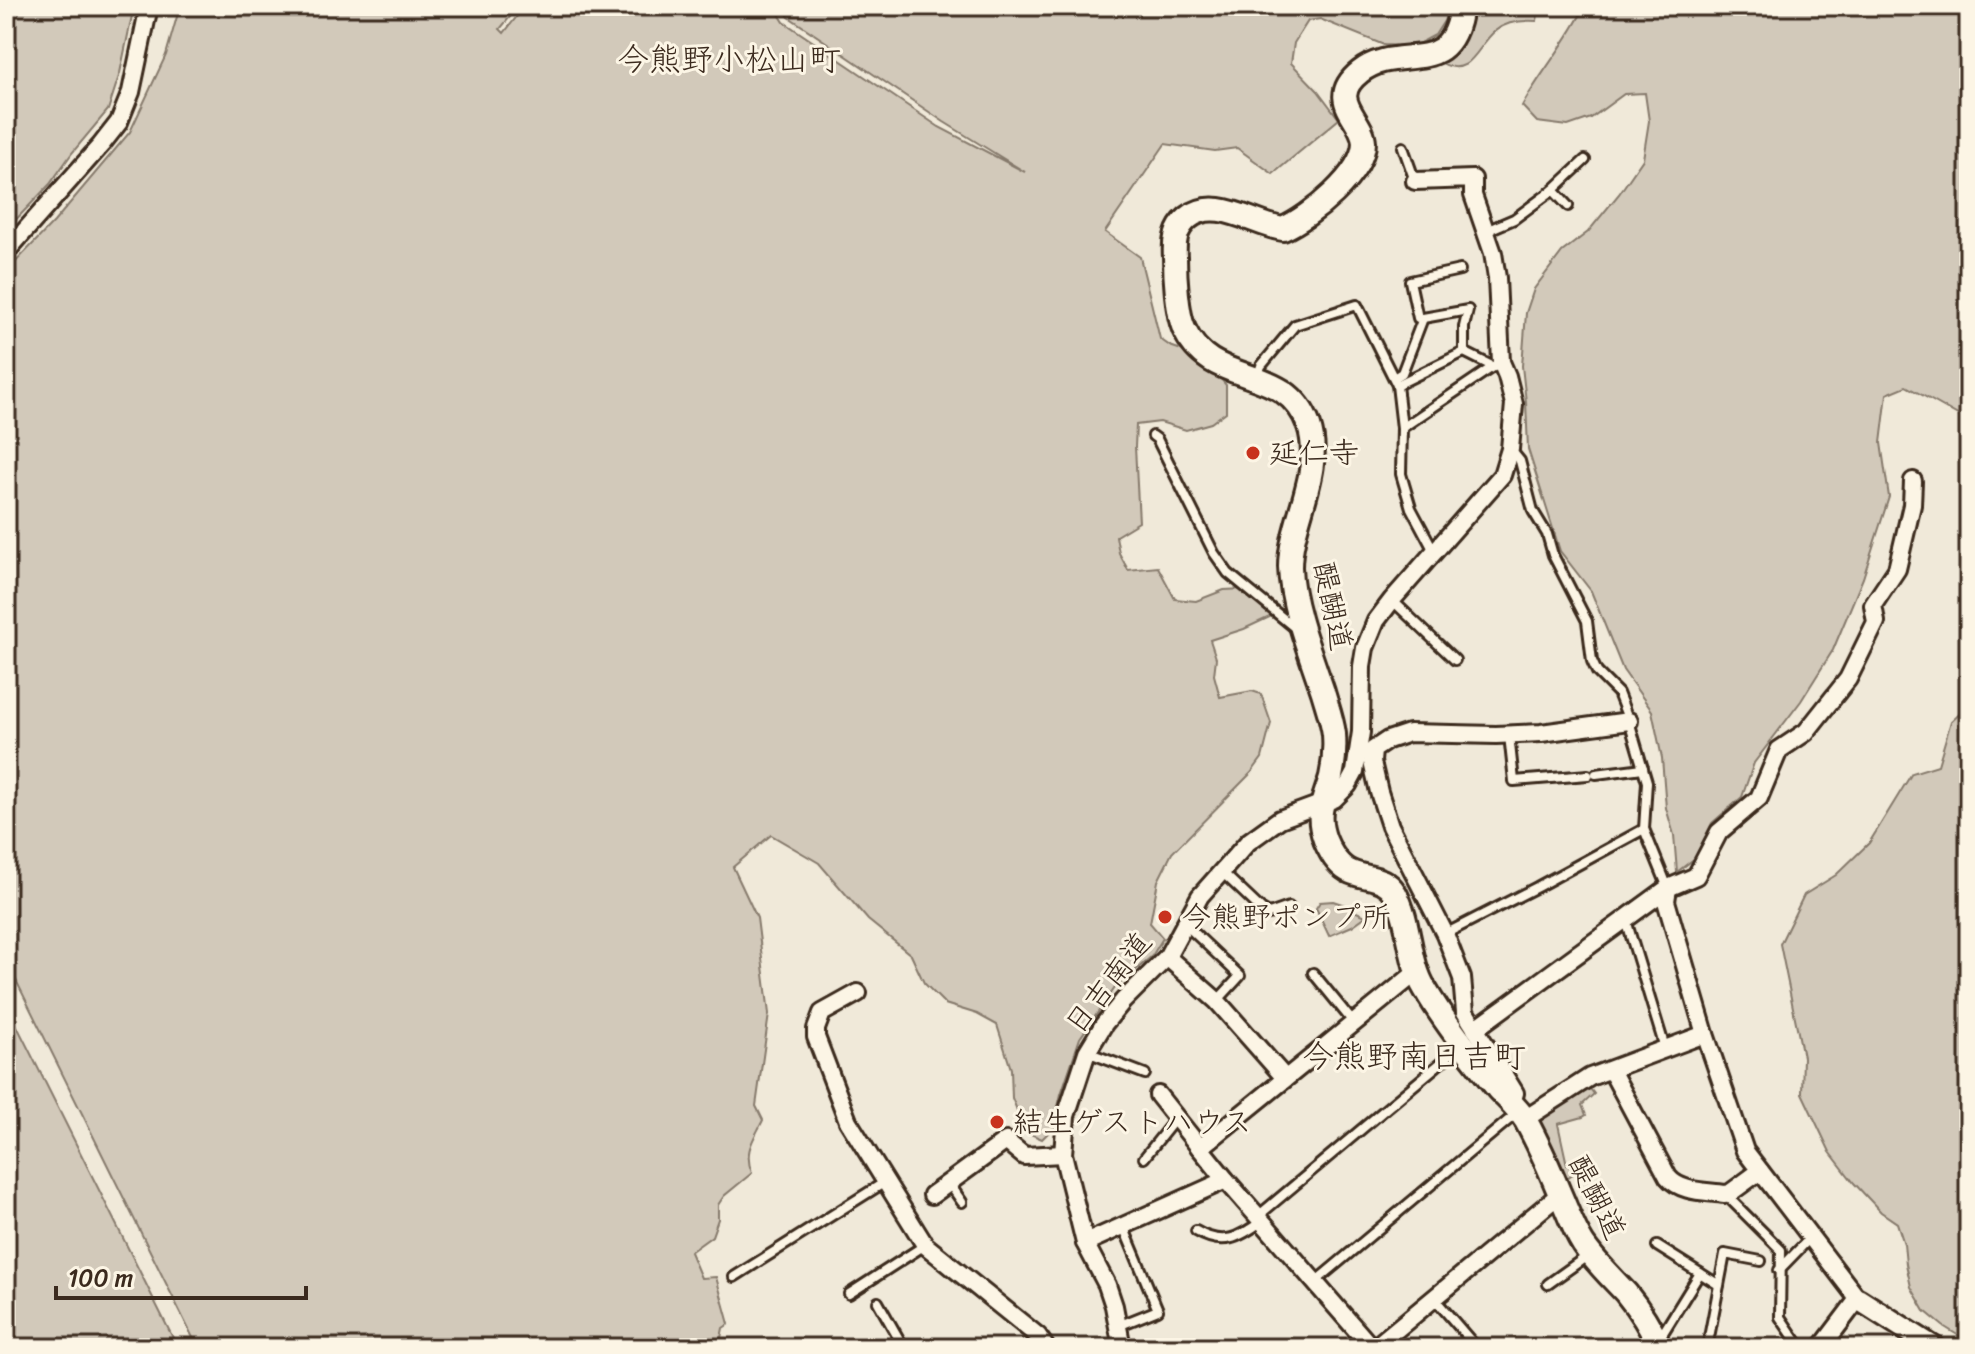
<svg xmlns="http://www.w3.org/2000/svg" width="1975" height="1354" viewBox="0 0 1975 1354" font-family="Sriracha,'Klee One',sans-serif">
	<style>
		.green { fill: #d2c9ba; stroke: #867a6c; stroke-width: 2 }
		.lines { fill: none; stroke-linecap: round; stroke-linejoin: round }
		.service-casing { stroke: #3b2a1e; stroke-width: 14 }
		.minor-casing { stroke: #3b2a1e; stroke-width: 22 }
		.tertiary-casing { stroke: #3b2a1e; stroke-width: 26 }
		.secondary-casing { stroke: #3b2a1e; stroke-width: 28 }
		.service { stroke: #fcf5e5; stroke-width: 8 }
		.minor { stroke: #fcf5e5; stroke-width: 16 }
		.tertiary { stroke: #fcf5e5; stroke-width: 20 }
		.secondary { stroke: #fcf5e5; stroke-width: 22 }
		.poi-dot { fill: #c8321e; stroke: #fcf5e5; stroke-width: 3 }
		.labels { text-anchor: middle; stroke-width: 6; stroke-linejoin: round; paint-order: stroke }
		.poi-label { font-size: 30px; fill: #3b2a1e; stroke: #fcf5e5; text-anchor: start }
		.street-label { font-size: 30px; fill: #3b2a1e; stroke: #fcf5e5 }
		.neighbourhood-label { font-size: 32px; fill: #3b2a1e; stroke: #fcf5e5 }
	</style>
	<rect width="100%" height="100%" fill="#f0e9d9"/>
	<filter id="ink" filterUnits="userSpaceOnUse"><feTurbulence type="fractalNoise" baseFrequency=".0125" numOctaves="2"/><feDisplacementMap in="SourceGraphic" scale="16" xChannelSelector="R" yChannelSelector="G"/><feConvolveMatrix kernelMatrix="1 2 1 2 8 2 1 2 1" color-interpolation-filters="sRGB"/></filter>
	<g filter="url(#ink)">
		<g class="green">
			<path d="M6,6H134L120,73L108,110L72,153L50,184L6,230Z"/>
			<path d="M180,6H519L500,29L504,33L525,6H774L784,22L939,127L1025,172L944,122L789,17L782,6H1449L1444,21L1435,35L1420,43L1406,46L1384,45L1320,19L1308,21L1294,43L1291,63L1318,91L1339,119L1273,174L1237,148L1215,151L1165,144L1105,232L1140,257L1160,339L1170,346L1193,354L1215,372L1226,385V412L1211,423L1186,430L1160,422L1136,425L1135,447L1139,522L1116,536L1119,553L1128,570L1158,567L1175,599L1196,601L1224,590L1244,589L1274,615L1244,629L1210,640L1216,658L1214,675L1220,697L1252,691L1261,694L1271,723L1262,758L1251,773L1172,853L1158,881L1150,923L1163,938L1152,956L1115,988L1080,1038L1061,1094L1053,1128L1042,1139L1026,1132L1012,1098L1011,1069L997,1025L977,1014L945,1004L924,983L911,955L868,920L819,863L771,835L733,867L757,918L769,1014L756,1106L763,1120C754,1139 743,1151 752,1173L724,1196L718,1205V1219L712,1236L690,1252L701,1278L716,1277L729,1324L723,1328L719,1348H198L6,960V272L54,222L130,132L166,55Z"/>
			<path d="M1472,6H1529L1538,14L1537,21C1522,20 1507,21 1495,31C1477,46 1470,79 1442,63L1443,59Z"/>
			<path d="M1585,6H1969V428L1963,418L1906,386L1887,394L1881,443L1889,497L1863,578L1833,650L1801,701L1754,763L1742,797L1712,823L1695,858L1677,872L1674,835L1666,808L1662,758L1652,711L1623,670L1591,591L1560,551L1528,449L1526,402L1522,366L1526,313L1534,289L1562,252L1588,232L1619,194L1643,159L1649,121L1645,93L1624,94L1591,118L1568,126L1537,122L1522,106C1541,72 1568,41 1585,6Z"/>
			<path d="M1969,704V1342L1943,1326L1925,1311L1911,1287L1906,1264L1904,1244L1897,1223L1881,1212L1854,1183L1830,1152L1802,1093L1803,1057L1780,944L1804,895L1836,875L1869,843L1912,773L1938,765L1951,721Z"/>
			<path d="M1333,901L1354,908V911L1366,916L1352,926L1329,936L1316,908L1320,902Z"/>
			<path d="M6,1004L178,1348H6Z"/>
			<path d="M1588,1086L1594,1094L1582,1105L1586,1115L1583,1117L1558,1124L1567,1165H1574L1578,1170L1563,1181L1533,1119Z"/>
		</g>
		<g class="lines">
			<defs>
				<g id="service">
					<path d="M1403,147L1415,181"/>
					<path d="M1568,206L1553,190L1585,160"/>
					<path d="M1486,231L1514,219L1553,190"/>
					<path d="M1423,318L1468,310L1464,327V352"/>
					<path d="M1257,378L1261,366L1295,325L1357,305L1397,385L1402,428L1401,474L1411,508L1434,551"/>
					<path d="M1394,378L1402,373L1423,318H1418L1410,281L1460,270"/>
					<path d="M1397,385L1464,352L1494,367"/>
					<path d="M1402,428L1500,362"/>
					<path d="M1153,436L1157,439L1214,553L1228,573L1295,628"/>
					<path d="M1511,450L1520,461L1533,511L1547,534L1553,555L1587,621L1592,661L1597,672L1618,693L1629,721L1647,782L1644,829L1668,888"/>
					<path d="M1392,600L1455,660"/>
					<path d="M1509,735L1514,781L1588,775"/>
					<path d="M1596,774L1643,768"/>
					<path d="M1222,872L1262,910L1269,914L1289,907"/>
					<path d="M1626,920L1665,1048"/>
					<path d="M1185,924L1240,976L1217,1001"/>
					<path d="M1445,934L1537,887L1644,829"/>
					<path d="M1313,973L1353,1022"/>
					<path d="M1087,1052L1145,1074"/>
					<path d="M1144,1158L1176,1118"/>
					<path d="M949,1183L962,1202"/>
					<path d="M1726,1195L1781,1250L1780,1317L1801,1348"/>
					<path d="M1258,1216L1462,1045"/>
					<path d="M1196,1231C1223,1247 1239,1238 1262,1221"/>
					<path d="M1657,1246L1700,1273L1658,1341"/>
					<path d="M1779,1270L1811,1237"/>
					<path d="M1700,1273L1719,1285"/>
					<path d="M734,1277L885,1182"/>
					<path d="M1315,1282L1517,1113"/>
					<path d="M1548,1284L1590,1254"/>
					<path d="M849,1294L925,1245"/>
					<path d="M1434,1298L1477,1348"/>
					<path d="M878,1302L904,1348"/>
					<path d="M1118,1326L1158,1310L1123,1226"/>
					<path d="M1243,1345L1247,1348"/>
					<path d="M1707,1348L1725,1254L1761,1261"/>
				</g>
				<g id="minor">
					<path d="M6,252L101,145L119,122L131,92L149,6"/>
					<path d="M1668,888L1666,901L1705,1034L1745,1151L1858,1299L1821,1348"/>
					<path d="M1167,957L1217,1001L1285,1078"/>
					<path d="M858,993L822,1013L816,1029V1037L848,1121L925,1245L1038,1336L1046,1348"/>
					<path d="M1475,1029L1668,888L1696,876L1719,832L1759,798L1779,750L1806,732L1848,679L1876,622L1873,605L1897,569L1912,505L1913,481"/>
					<path d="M1611,1070L1668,1177C1681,1193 1707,1191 1725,1194L1730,1193L1760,1171"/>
					<path d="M1158,1095L1200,1148"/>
					<path d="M1512,1103L1515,1093L1465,1012L1462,978L1445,934L1390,826L1379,792L1372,762L1373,750L1388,740L1409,733L1496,735L1541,733L1629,721"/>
					<path d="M1525,1119L1590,1077L1705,1034"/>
					<path d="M932,1195L1006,1141L1024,1156L1063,1154"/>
					<path d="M1085,1243L1226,1180"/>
					<path d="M1122,1348L1114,1306L1107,1285L1085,1243L1063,1154L1066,1116L1087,1052L1104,1024L1123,1001L1167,957L1200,896L1248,842L1280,819L1334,799L1348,785L1355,772L1361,732L1362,666L1365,648L1376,621L1392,600L1502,475L1510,449L1514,404L1507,376L1501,362L1497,278L1493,253L1473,195V179L1415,181"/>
					<path d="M1372,1348L1226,1180L1200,1148L1418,971"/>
					<path d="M1374,1348L1560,1194"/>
				</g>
				<path id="tertiary" d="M1858,1299L1935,1348"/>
				<path id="secondary" d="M1461,6C1452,82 1399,41 1360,72C1325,100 1363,118 1364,142C1364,174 1310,217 1283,229C1254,225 1215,195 1188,218C1175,229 1174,242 1175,257C1175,275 1177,313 1184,329C1212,390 1286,361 1309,426C1324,471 1290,521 1290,567C1291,605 1311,656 1323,692C1327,706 1332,719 1334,734C1335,748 1334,763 1331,777C1324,801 1315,813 1325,840C1330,852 1339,867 1351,872C1367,879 1385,876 1395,893C1411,923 1408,961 1425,989C1444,1022 1473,1058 1497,1088C1507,1099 1518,1108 1526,1121C1538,1143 1549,1168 1559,1192C1567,1210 1573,1228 1583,1244C1596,1263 1611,1277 1626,1293C1640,1310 1651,1328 1660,1348"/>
			</defs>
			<use href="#service" class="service-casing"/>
			<use href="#minor" class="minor-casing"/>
			<use href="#tertiary" class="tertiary-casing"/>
			<use href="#secondary" class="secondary-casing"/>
			<use href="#service" class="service"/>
			<use href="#minor" class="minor"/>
			<use href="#tertiary" class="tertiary"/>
			<use href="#secondary" class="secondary"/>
		</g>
	</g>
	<g class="poi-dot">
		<circle cx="1253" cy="453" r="8"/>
		<circle cx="1165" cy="917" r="8"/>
		<circle cx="997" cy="1122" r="8"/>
	</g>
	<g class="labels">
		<g class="poi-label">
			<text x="1269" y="463">延仁寺</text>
			<text x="1181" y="927">今熊野ポンプ所</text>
			<text x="1013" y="1132">結生ゲストハウス</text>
		</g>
		<g class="street-label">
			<text transform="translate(1333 606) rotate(78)" y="10">醍醐道</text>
			<text transform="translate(1108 983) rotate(-52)" y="10">日吉南道</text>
			<text transform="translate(1597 1197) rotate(63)" y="10">醍醐道</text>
		</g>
		<g class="neighbourhood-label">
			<text x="729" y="70">今熊野小松山町</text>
			<text x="1414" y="1067">今熊野南日吉町</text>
		</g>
	</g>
	<rect width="1975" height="1354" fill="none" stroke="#fcf5e5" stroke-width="32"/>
	<rect x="16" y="16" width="1943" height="1322" fill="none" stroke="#3b2a1e" stroke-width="3" filter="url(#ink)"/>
	<path d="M56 1286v12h250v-12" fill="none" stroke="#3b2a1e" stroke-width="4"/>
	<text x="68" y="1286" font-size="24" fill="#3b2a1e" stroke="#fcf5e5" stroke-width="6" paint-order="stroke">100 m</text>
</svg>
